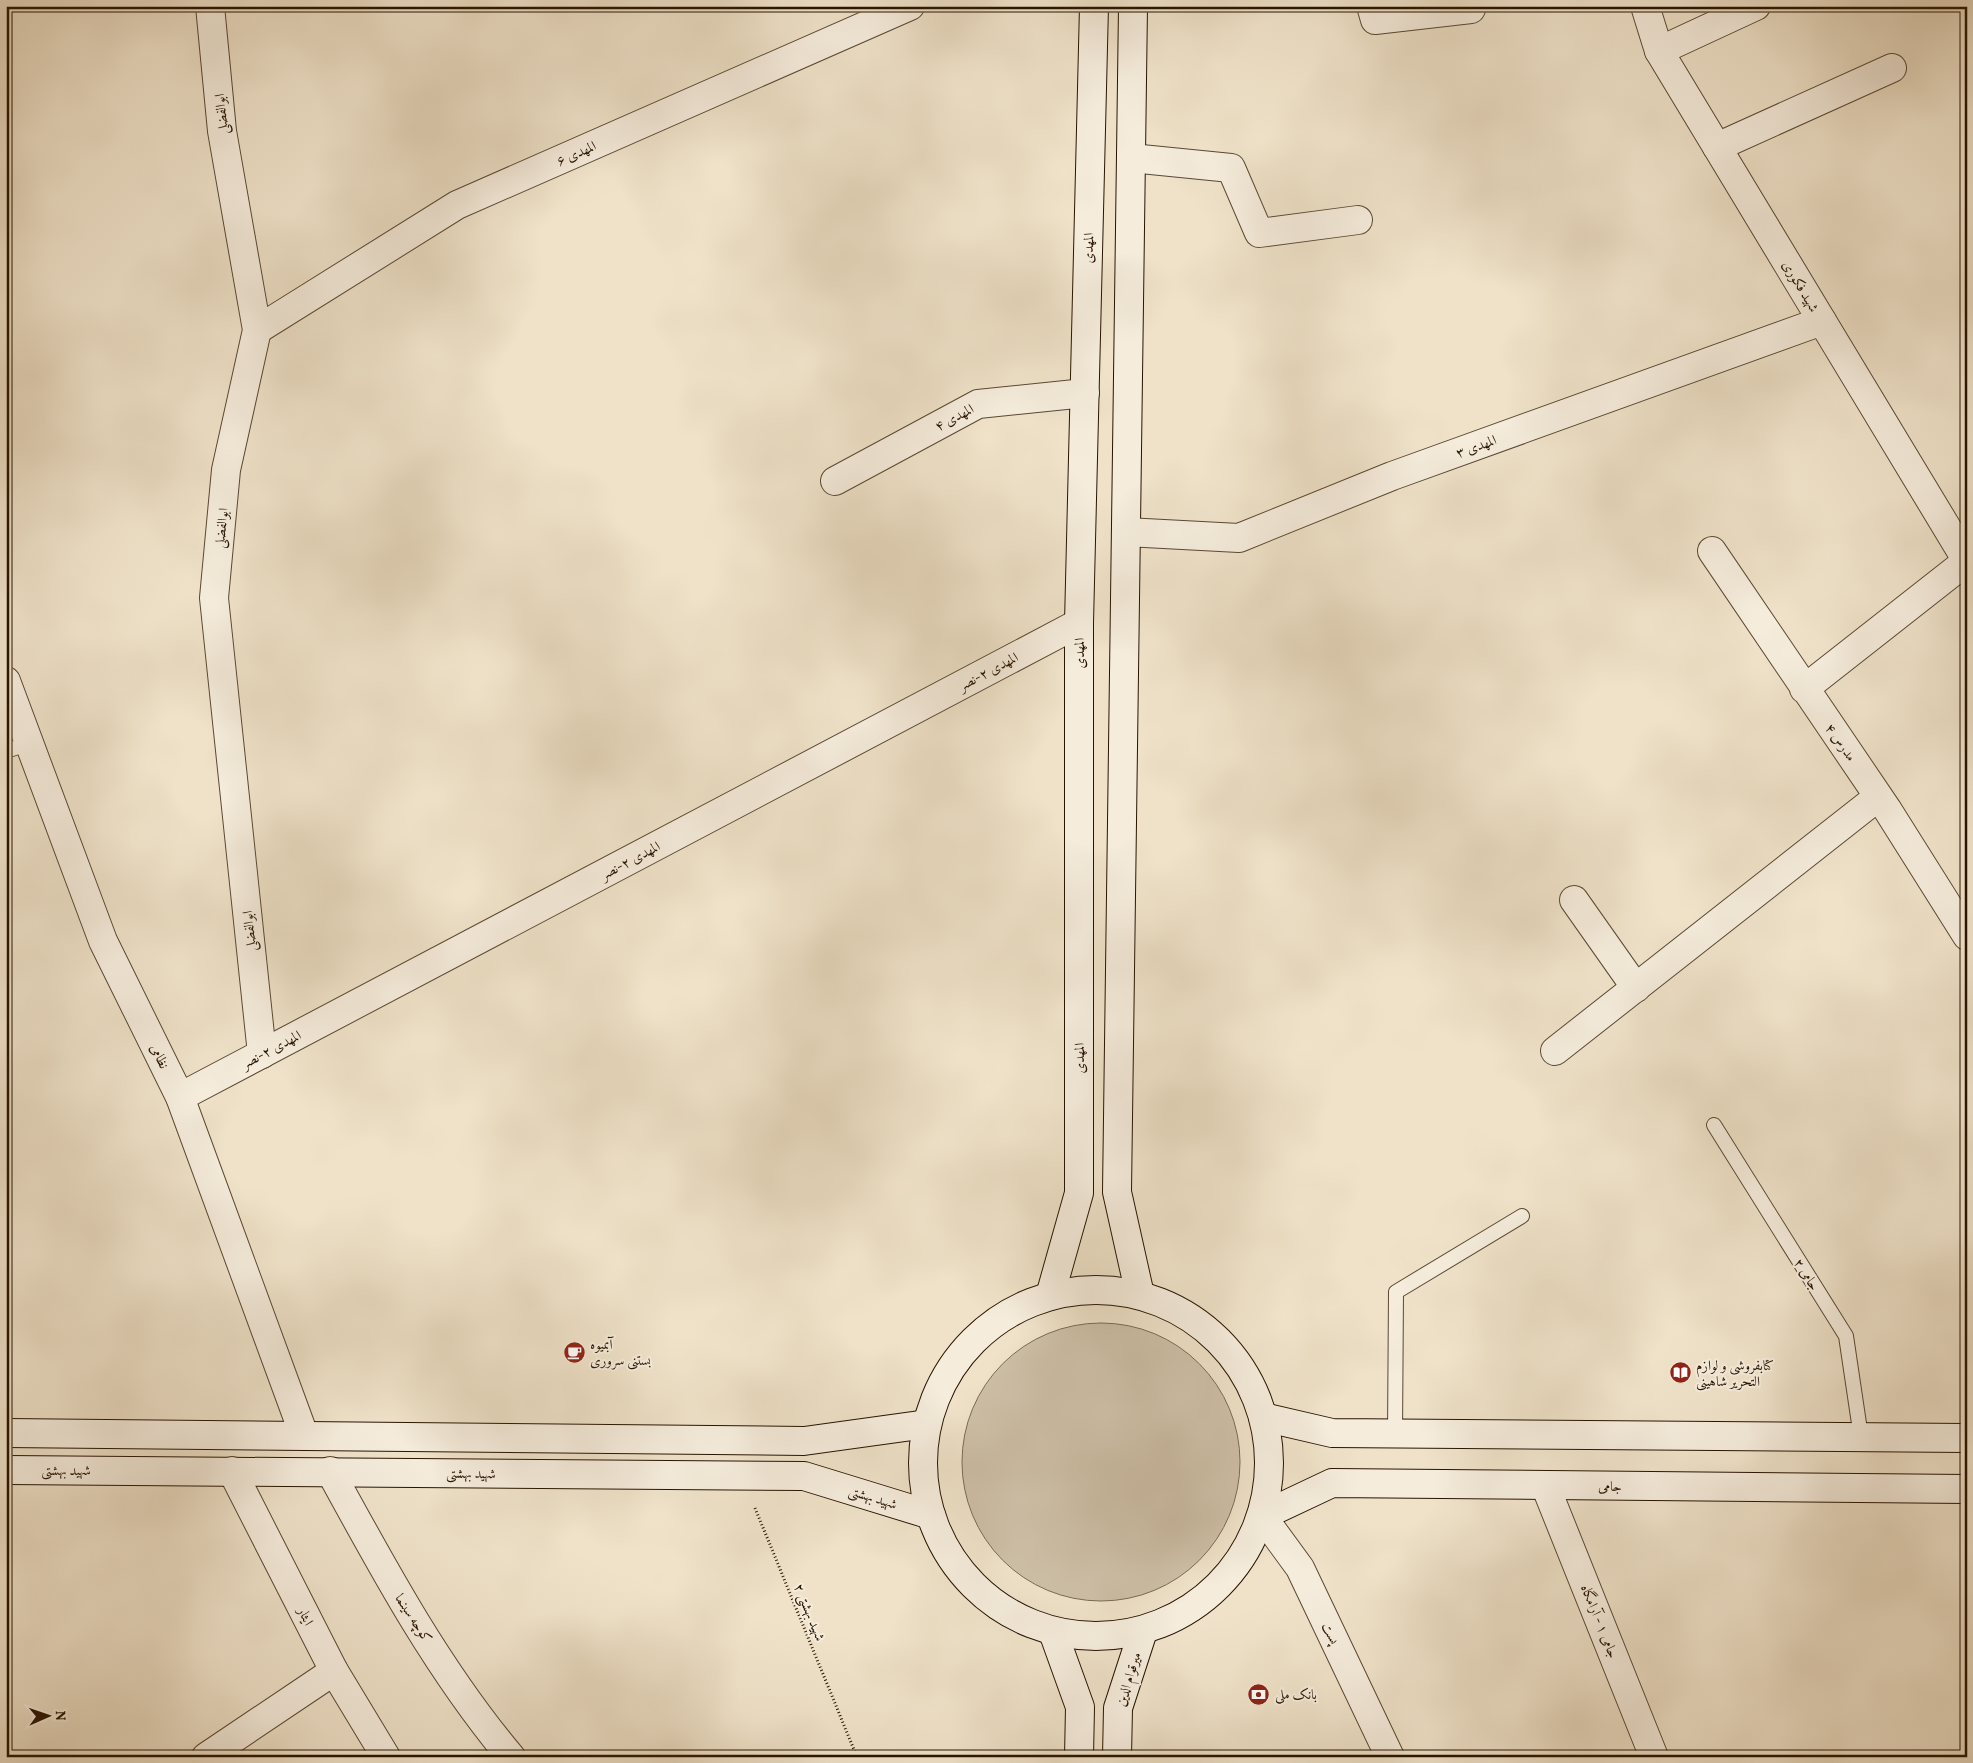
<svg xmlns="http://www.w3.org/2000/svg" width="1973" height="1763" viewBox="0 0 1973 1763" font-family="Vollkorn,Amiri,serif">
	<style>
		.green { fill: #cdbfa7; stroke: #7a6a54 }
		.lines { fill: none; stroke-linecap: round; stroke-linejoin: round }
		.service-casing { stroke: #5a4833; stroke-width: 16 }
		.minor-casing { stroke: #5a4833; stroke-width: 30 }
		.secondary-casing { stroke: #281401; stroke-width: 30 }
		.path { stroke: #281401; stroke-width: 3; stroke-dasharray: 1 2.5; stroke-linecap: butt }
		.service { stroke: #f5ecdc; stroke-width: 14 }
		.minor { stroke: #f5ecdc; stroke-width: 28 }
		.secondary { stroke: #f5ecdc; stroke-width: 28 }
		.labels { text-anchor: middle; stroke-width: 4; stroke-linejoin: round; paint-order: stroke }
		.street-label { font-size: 14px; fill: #281401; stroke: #f5ecdc }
		.poi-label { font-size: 14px; fill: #281401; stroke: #f5ecdc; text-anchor: start }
	</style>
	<rect width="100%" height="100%" fill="#efe2c9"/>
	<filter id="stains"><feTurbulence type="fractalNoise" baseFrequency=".004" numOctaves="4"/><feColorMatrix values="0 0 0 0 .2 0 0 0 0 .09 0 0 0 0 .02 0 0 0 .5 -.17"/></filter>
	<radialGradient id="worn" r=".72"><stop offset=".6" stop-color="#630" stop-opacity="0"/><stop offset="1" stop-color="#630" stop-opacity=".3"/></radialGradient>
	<circle class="green" cx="1101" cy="1462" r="139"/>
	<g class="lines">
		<defs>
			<g id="service">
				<path d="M6,751L30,743"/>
				<path d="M1714,1125L1846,1336L1861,1437"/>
				<path d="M1395,1434L1396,1292L1522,1216"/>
			</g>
			<g id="minor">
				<path d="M210,6L222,131L257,330L226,470L214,598L262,1054"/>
				<path d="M1371,6L1375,20L1471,9"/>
				<path d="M1645,6L1659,51L1967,561"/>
				<path d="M1659,51L1756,6"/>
				<path d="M1717,147L1892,68"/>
				<path d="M1131,158L1231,168L1259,233L1358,220"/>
				<path d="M257,330L457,205L910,6"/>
				<path d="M835,481L978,404L1085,393"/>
				<path d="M1126,532L1239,538L1392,476L1822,321"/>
				<path d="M1712,551L1887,809L1967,936"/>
				<path d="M6,681L103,941L180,1097L304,1435"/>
				<path d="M1804,689L1967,561"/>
				<path d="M1574,900L1636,988"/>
				<path d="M1555,1051L1878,797"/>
				<path d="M180,1097L1079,623"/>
				<path d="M232,1471L334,1671L386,1757"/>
				<path d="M330,1471C384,1570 438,1670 511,1757"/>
				<path d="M1545,1485L1654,1757"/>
				<path d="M1262,1516L1300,1568L1390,1757"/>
				<path d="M206,1757L334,1671"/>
			</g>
			<g id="secondary">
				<path d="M1133,6L1117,1192L1140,1295"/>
				<circle cx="1096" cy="1463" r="173"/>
				<path d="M1050,1296L1079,1193V623L1094,6"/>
				<path d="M1263,1417L1332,1433L1967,1438"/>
				<path d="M6,1433L804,1441L927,1424"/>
				<path d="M6,1470L804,1476L931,1515"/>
				<path d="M1262,1516L1332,1483L1967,1489"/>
				<path d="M1053,1632L1080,1707L1079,1757"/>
				<path d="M1117,1757L1118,1708L1143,1631"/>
			</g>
		</defs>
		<use href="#service" class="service-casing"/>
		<use href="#minor" class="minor-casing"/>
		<use href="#secondary" class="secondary-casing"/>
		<path class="path" d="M755,1508L857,1757"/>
		<use href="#service" class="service"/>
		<use href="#minor" class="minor"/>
		<use href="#secondary" class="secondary"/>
	</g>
	<defs>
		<symbol id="cafe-disc" viewBox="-11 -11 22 22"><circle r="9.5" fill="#8f2418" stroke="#f5ecdc"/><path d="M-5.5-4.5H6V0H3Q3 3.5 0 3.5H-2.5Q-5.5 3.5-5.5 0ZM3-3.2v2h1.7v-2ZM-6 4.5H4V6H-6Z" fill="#fff"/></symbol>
		<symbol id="library-disc" viewBox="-11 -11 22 22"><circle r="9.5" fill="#8f2418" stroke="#f5ecdc"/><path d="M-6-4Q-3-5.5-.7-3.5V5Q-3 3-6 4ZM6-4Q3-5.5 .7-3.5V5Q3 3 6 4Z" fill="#fff"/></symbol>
		<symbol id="bank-disc" viewBox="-11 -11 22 22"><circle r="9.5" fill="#8f2418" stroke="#f5ecdc"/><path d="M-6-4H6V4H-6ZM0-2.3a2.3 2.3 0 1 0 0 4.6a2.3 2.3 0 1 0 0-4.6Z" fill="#fff"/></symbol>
	</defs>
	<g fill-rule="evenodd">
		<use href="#cafe-disc" x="562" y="1340" width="25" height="25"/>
		<use href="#library-disc" x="1668" y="1360" width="25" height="25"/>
		<use href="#bank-disc" x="1246" y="1682" width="25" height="25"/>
	</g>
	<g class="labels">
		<g class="street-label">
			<text transform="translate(221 114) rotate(-96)" y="5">ابوالفضلی</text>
			<text transform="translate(576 153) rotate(-24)" y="5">المهدی ۶</text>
			<text transform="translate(1088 248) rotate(-89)" y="5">المهدی</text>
			<text transform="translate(1801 286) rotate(59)" y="5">شهید فکوری</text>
			<text transform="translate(954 417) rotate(-28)" y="5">المهدی ۴</text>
			<text transform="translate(1476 446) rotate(-20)" y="5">المهدی ۳</text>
			<text transform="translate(221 528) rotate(-84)" y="5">ابوالفضلی</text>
			<text transform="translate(1079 653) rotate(-90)" y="5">المهدی</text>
			<text transform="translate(988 671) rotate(-28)" y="5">المهدی ۲-نصر</text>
			<text transform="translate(1841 742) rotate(55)" y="5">مدرس ۴</text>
			<text transform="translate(630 860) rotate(-28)" y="5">المهدی ۲-نصر</text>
			<text transform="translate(249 931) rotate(-96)" y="5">ابوالفضلی</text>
			<text transform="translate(271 1049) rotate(-28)" y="5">المهدی ۲-نصر</text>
			<text transform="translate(160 1056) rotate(64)" y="5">نظامی</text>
			<text transform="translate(1079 1058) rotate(-90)" y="5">المهدی</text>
			<text transform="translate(1807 1274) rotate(58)" y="5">جامی ۲</text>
			<text x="66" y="1475">شهید بهشتی</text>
			<text transform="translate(471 1473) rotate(1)" y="5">شهید بهشتی</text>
			<text transform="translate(1610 1486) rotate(1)" y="5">جامی</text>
			<text transform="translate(873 1497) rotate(17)" y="5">شهید بهشتی</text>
			<text transform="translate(810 1612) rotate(68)" y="5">شهید بهشتی ۲</text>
			<text transform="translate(306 1616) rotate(63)" y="5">ایثار</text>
			<text transform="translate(414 1618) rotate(57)" y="5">کوچه سینما</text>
			<text transform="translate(1600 1621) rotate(68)" y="5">جامی ۱ - آرامگاه</text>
			<text transform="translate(1331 1633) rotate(64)" y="5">پست</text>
			<text transform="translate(1128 1679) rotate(-73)" y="5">میرقوام الدین</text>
		</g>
		<g class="poi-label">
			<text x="590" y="1349">آبمیوه<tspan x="590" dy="16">بستنی سروری</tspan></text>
			<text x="1696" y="1370">کتابفروشی و لوازم<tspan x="1696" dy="16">التحریر شاهینی</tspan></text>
			<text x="1275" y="1699">بانک ملی</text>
		</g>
	</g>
	<rect width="1973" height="1763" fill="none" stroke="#efe2c9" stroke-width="25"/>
	<rect x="8" y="8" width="1958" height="1748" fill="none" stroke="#281401" stroke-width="2.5"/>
	<rect x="12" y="12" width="1948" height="1738" fill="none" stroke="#281401"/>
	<g transform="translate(48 1716) rotate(88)" stroke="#f5ecdc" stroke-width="4" paint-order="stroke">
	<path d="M0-4L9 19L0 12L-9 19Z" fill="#281401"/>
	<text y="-8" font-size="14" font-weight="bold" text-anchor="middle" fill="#281401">N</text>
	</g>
	<rect width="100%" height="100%" filter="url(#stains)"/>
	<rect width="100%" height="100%" fill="url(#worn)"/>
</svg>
